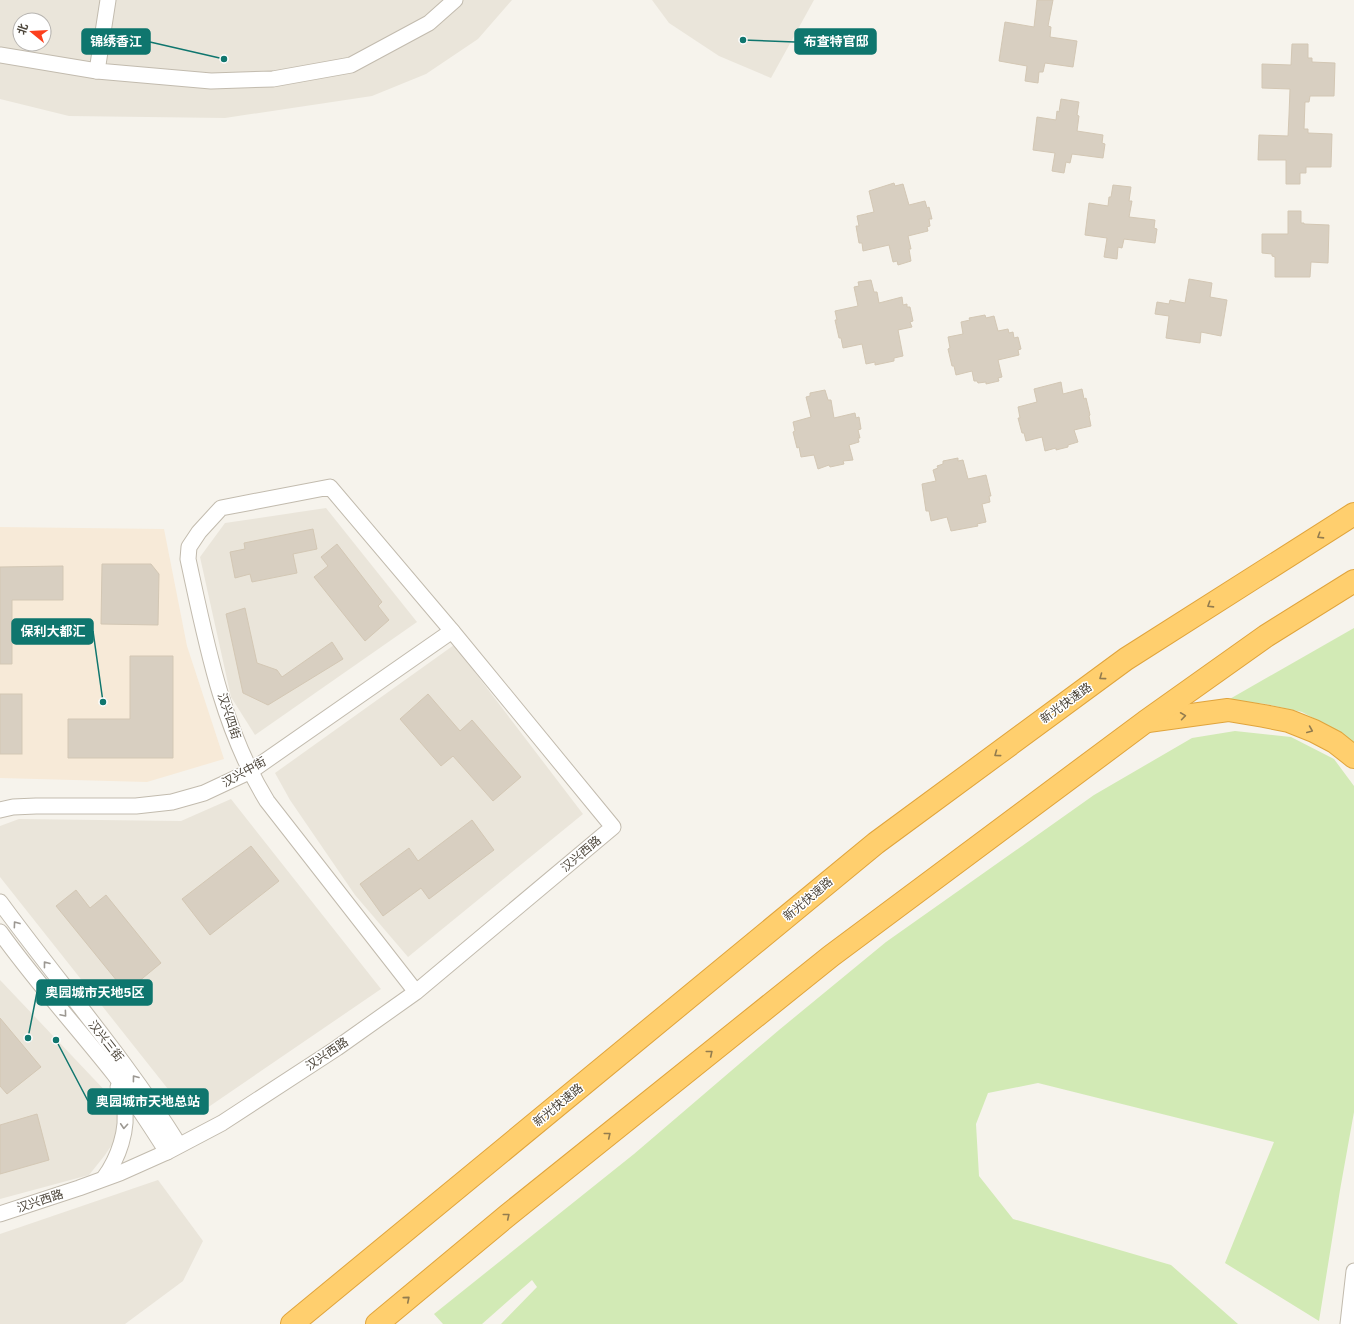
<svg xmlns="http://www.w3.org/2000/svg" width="1354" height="1324" viewBox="0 0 1354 1324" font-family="'IBM Plex Sans','Noto Sans SC',sans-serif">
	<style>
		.residential { fill: #eae5da; fill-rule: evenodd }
		.commercial { fill: #f7ead8 }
		.green { fill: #d2eab5 }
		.building { fill: #d8cfc1; stroke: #d3c7b4 }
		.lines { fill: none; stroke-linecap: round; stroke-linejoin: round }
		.minor-casing { stroke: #c2bbae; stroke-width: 17 }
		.highway-casing { stroke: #e0a43c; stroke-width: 24 }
		.minor { stroke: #fff; stroke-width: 15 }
		.highway { stroke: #ffcf6e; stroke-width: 22 }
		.oneway { stroke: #937c4e }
		.oneway2 { stroke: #9c9892 }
		.labels { text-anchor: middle; stroke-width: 3; stroke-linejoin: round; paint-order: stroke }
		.street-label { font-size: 12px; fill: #4b4439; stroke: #fff }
		.leader { fill: none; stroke: #0f766e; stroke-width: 1.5 }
		.callout-dot { fill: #0f766e; stroke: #fff; stroke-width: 1.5 }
		.callout { fill: #0f766e; stroke: #0f766e; stroke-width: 1.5 }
		.callout-label { font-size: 13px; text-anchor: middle; font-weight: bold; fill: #fff }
	</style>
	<rect width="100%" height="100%" fill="#f6f3ec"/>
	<g class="residential">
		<path d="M0,0H512L478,39L426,74L372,96L225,118L69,116L0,99ZM20,20H44V44H20Z"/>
		<path d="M652,0H814L771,78L719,56L669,23Z"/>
		<path d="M326,508L417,622L255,735L231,697L200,557L225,523Z"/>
		<path d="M454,645L583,814L408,957L355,895L290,800L275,773Z"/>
		<path d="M231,799L381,989L207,1108H183L0,877V826L19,819L181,821Z"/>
		<path d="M0,980L111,1097L118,1118L115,1140L105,1155L89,1175L0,1199Z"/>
		<path d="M158,1180L203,1241L183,1281L125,1324H0V1234Z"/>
	</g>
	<path class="commercial" d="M0,527L164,529L187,646L224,759L147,782L0,778Z"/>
	<g class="green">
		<path d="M1354,628V743L1341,733L1302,712L1266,704L1228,700Z"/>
		<path d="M1235,731L1291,737L1334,759L1354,786V1112L1340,1190L1319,1321L1225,1263L1274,1142L1038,1083L988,1093L976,1124L979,1176L1013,1219L1171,1265L1238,1324H501L537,1287L532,1280L482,1324H443L434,1314L634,1154L779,1030L886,942L1094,795L1192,738Z"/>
	</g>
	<g class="building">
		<path d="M1037,0H1053L1048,26L1051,27L1050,37L1077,41L1073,67L1045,63L1043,72H1039L1038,83L1025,81L1027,66L999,61L1005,22L1034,27Z"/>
		<path d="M1292,44H1308V58H1312V62L1335,63L1334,96H1310L1309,102H1305L1304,129H1308V133L1332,134L1331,167H1306V173H1300V184H1286V160H1258L1259,135L1288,136L1289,115L1290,89L1262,88V64L1291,65Z"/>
		<path d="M1061,99L1079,102L1077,115L1079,116L1077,131L1103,135L1102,143L1105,144L1103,158L1072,154L1070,163L1066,162L1064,173L1052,171L1055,153L1033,150L1037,117L1056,120L1057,111L1059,112Z"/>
		<path d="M894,183L895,186L903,184L909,205L925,201L927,208L929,207L932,219H929L930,226L927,227L928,231L908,236L911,249H909L911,261L898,265L897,261L893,262L889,245L863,251L862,243H859L856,226H859L857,216L874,212L869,191Z"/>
		<path d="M1113,185L1131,187L1129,201H1132L1129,217L1155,220L1154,228L1157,229L1155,243L1124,239L1122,248L1118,247L1117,259L1104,257L1107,238L1085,235L1089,203L1108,206L1109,197H1111Z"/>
		<path d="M1288,211H1301V223H1304V224L1329,225L1328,263L1311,262L1310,277H1275V257L1272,256V254L1262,253V234H1288Z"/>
		<path d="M1189,279L1212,283L1210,297L1227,300L1221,336L1201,332L1200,343L1166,338L1169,316L1155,314L1157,302L1169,304L1170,300L1185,303Z"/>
		<path d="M871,280L874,292H877L879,303L902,297L903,305L907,304V307H910L913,321L910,322L912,327L898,330L903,356L894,358V361L875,365V362L866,364L862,344L843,348L841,338H839L835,320H837L835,311L858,306L854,287L859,286L858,282Z"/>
		<path d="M985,315L986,318L994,316L998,331L1008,329L1009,333L1013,332L1014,338L1018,337L1021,349L1018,350L1019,355L998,360L1002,377L998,378L999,381L986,384V382L978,383L977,381H974L972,371L956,375L954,366H952L948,349L950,348L948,337L963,334L961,322L970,320L969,318Z"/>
		<path d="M1061,382L1063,394L1082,389L1084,399L1086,398L1090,415L1089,416L1091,426L1074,430L1078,442L1068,445V447L1056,450V448L1045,451L1042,437L1026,441L1024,433H1022L1018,418H1020L1018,407L1037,402L1034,389Z"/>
		<path d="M825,390L828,400H831L834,418L855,413L856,418L859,417L861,429L858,430L860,438H858L859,442L849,445L853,460L843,461L844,464L830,467L829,465L818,469L814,455L801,457L799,447L797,448L793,432L795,431L793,422L811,417L806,397L810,396V393Z"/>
		<path d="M958,458V461L963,460L968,479L986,475L991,496H989L990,502L982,504L986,522L977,524L978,526L951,531L947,517L931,521L929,511H926L922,484L936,481L933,470L938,468L937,466L943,464V461Z"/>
		<path d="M313,529L317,549L293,554L297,573L252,582L250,574L235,578L230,552L245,549L244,543Z"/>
		<path d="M337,544L382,602L378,606L389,620L365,641L314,577L328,566L321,557Z"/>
		<path d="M102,564H151L159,574L158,625L101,624Z"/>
		<path d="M63,566V600H12V664H0V567Z"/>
		<path d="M245,608L257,663L277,670L282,677L332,642L343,659L268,705L243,693L226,614Z"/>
		<path d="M130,656H173V758H68V719H130Z"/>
		<rect x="0" y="694" width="22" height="60"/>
		<path d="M428,694L460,731L472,720L521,777L493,801L453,756L441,766L400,719Z"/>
		<path d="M472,820L494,850L429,899L421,888L383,916L360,884L409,848L418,861Z"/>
		<path d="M251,846L279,881L210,935L182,899Z"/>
		<path d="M76,890L90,908L106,895L161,963L126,992L56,906Z"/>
		<path d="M0,1018L41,1067L7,1094L0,1086Z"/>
		<path d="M37,1114L49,1160L0,1174V1125Z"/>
	</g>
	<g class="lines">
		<defs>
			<g id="minor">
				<path d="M108,0L97,71L211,81L273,79L351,65L429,23L455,0"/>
				<path d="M0,55L97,71"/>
				<path d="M0,810L13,807L36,806H136L172,802L204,793L251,771L452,631"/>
				<path d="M0,902C59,983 126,1059 179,1145"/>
				<path d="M0,932C35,981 76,1026 114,1074C133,1099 150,1125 167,1152"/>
				<path d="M104,1178C118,1159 129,1129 124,1105C122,1099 120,1093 118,1087"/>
				<path d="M0,1214L79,1188L120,1173L167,1152L222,1123L337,1048L416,992L613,827L452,631L330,487L221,508L199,532L189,547L188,559C206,642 222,728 267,801L416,992"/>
				<path d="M1348,1324L1354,1271"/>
			</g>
			<g id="highway">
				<path d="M1148,721L1228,710L1264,716L1289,721L1314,731L1335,742L1354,757"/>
				<path d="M292,1324L876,843L1126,659L1354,514"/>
				<path d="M377,1324L508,1215L831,956L1145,722L1266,636L1354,581"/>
			</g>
		</defs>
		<use href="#minor" class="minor-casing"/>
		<use href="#highway" class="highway-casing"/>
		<use href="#minor" class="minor"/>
		<use href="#highway" class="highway"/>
	</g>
	<defs><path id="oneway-chevron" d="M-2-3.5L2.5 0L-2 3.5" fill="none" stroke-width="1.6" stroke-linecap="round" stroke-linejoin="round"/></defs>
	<g class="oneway">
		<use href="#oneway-chevron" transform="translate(1320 536) rotate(148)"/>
		<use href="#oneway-chevron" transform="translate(1210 605) rotate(148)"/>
		<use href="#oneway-chevron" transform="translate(1102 677) rotate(144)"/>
		<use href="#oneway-chevron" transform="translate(1183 716) rotate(-8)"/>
		<use href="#oneway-chevron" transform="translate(1310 730) rotate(23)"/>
		<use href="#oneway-chevron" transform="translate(997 754) rotate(144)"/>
		<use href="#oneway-chevron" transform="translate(710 1053) rotate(-39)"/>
		<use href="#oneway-chevron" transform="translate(608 1135) rotate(-39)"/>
		<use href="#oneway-chevron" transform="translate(507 1216) rotate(-39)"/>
		<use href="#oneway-chevron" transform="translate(407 1299) rotate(-40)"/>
	</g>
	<g class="oneway2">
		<use href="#oneway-chevron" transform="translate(16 924) rotate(-126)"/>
		<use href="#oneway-chevron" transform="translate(46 964) rotate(-128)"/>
		<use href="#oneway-chevron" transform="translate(64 1014) rotate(50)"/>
		<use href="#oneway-chevron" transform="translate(135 1078) rotate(-127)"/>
		<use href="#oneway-chevron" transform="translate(124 1126) rotate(94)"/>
	</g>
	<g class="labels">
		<g class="street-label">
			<text transform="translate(1066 703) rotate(-36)" y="4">新光快速路</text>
			<text transform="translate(229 716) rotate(72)" y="4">汉兴四街</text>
			<text transform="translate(244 772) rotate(-29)" y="4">汉兴中街</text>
			<text transform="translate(581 854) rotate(-40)" y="4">汉兴西路</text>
			<text transform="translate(808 899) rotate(-40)" y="4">新光快速路</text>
			<text transform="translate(106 1041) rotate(52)" y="4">汉兴三街</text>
			<text transform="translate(327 1054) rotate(-34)" y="4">汉兴西路</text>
			<text transform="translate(558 1105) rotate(-39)" y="4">新光快速路</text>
			<text transform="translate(40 1201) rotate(-18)" y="4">汉兴西路</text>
		</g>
	</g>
	<path class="leader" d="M743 40L795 42M224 59L150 42M103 702L93 631M28 1038L37 992M56 1040L88 1101"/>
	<g class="callout-dot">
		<circle cx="743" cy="40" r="4"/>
		<circle cx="224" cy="59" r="4"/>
		<circle cx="103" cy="702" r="4"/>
		<circle cx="28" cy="1038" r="4"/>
		<circle cx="56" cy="1040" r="4"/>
	</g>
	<g class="callout">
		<rect x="795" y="29" width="81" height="25" rx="4"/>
		<rect x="82" y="29" width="68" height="25" rx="4"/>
		<rect x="12" y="619" width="81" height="25" rx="4"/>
		<rect x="37" y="980" width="115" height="25" rx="4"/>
		<rect x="88" y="1089" width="120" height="25" rx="4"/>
	</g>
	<g class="callout-label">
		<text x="836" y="46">布查特官邸</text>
		<text x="116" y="46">锦绣香江</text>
		<text x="53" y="636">保利大都汇</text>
		<text x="95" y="997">奥园城市天地5区</text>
		<text x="148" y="1106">奥园城市天地总站</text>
	</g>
	<g transform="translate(32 32) rotate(288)"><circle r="19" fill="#ffffff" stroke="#b7b4b0"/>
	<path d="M0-3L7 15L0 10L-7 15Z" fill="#fc3f1d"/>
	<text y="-6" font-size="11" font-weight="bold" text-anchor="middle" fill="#4b4439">北</text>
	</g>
</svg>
